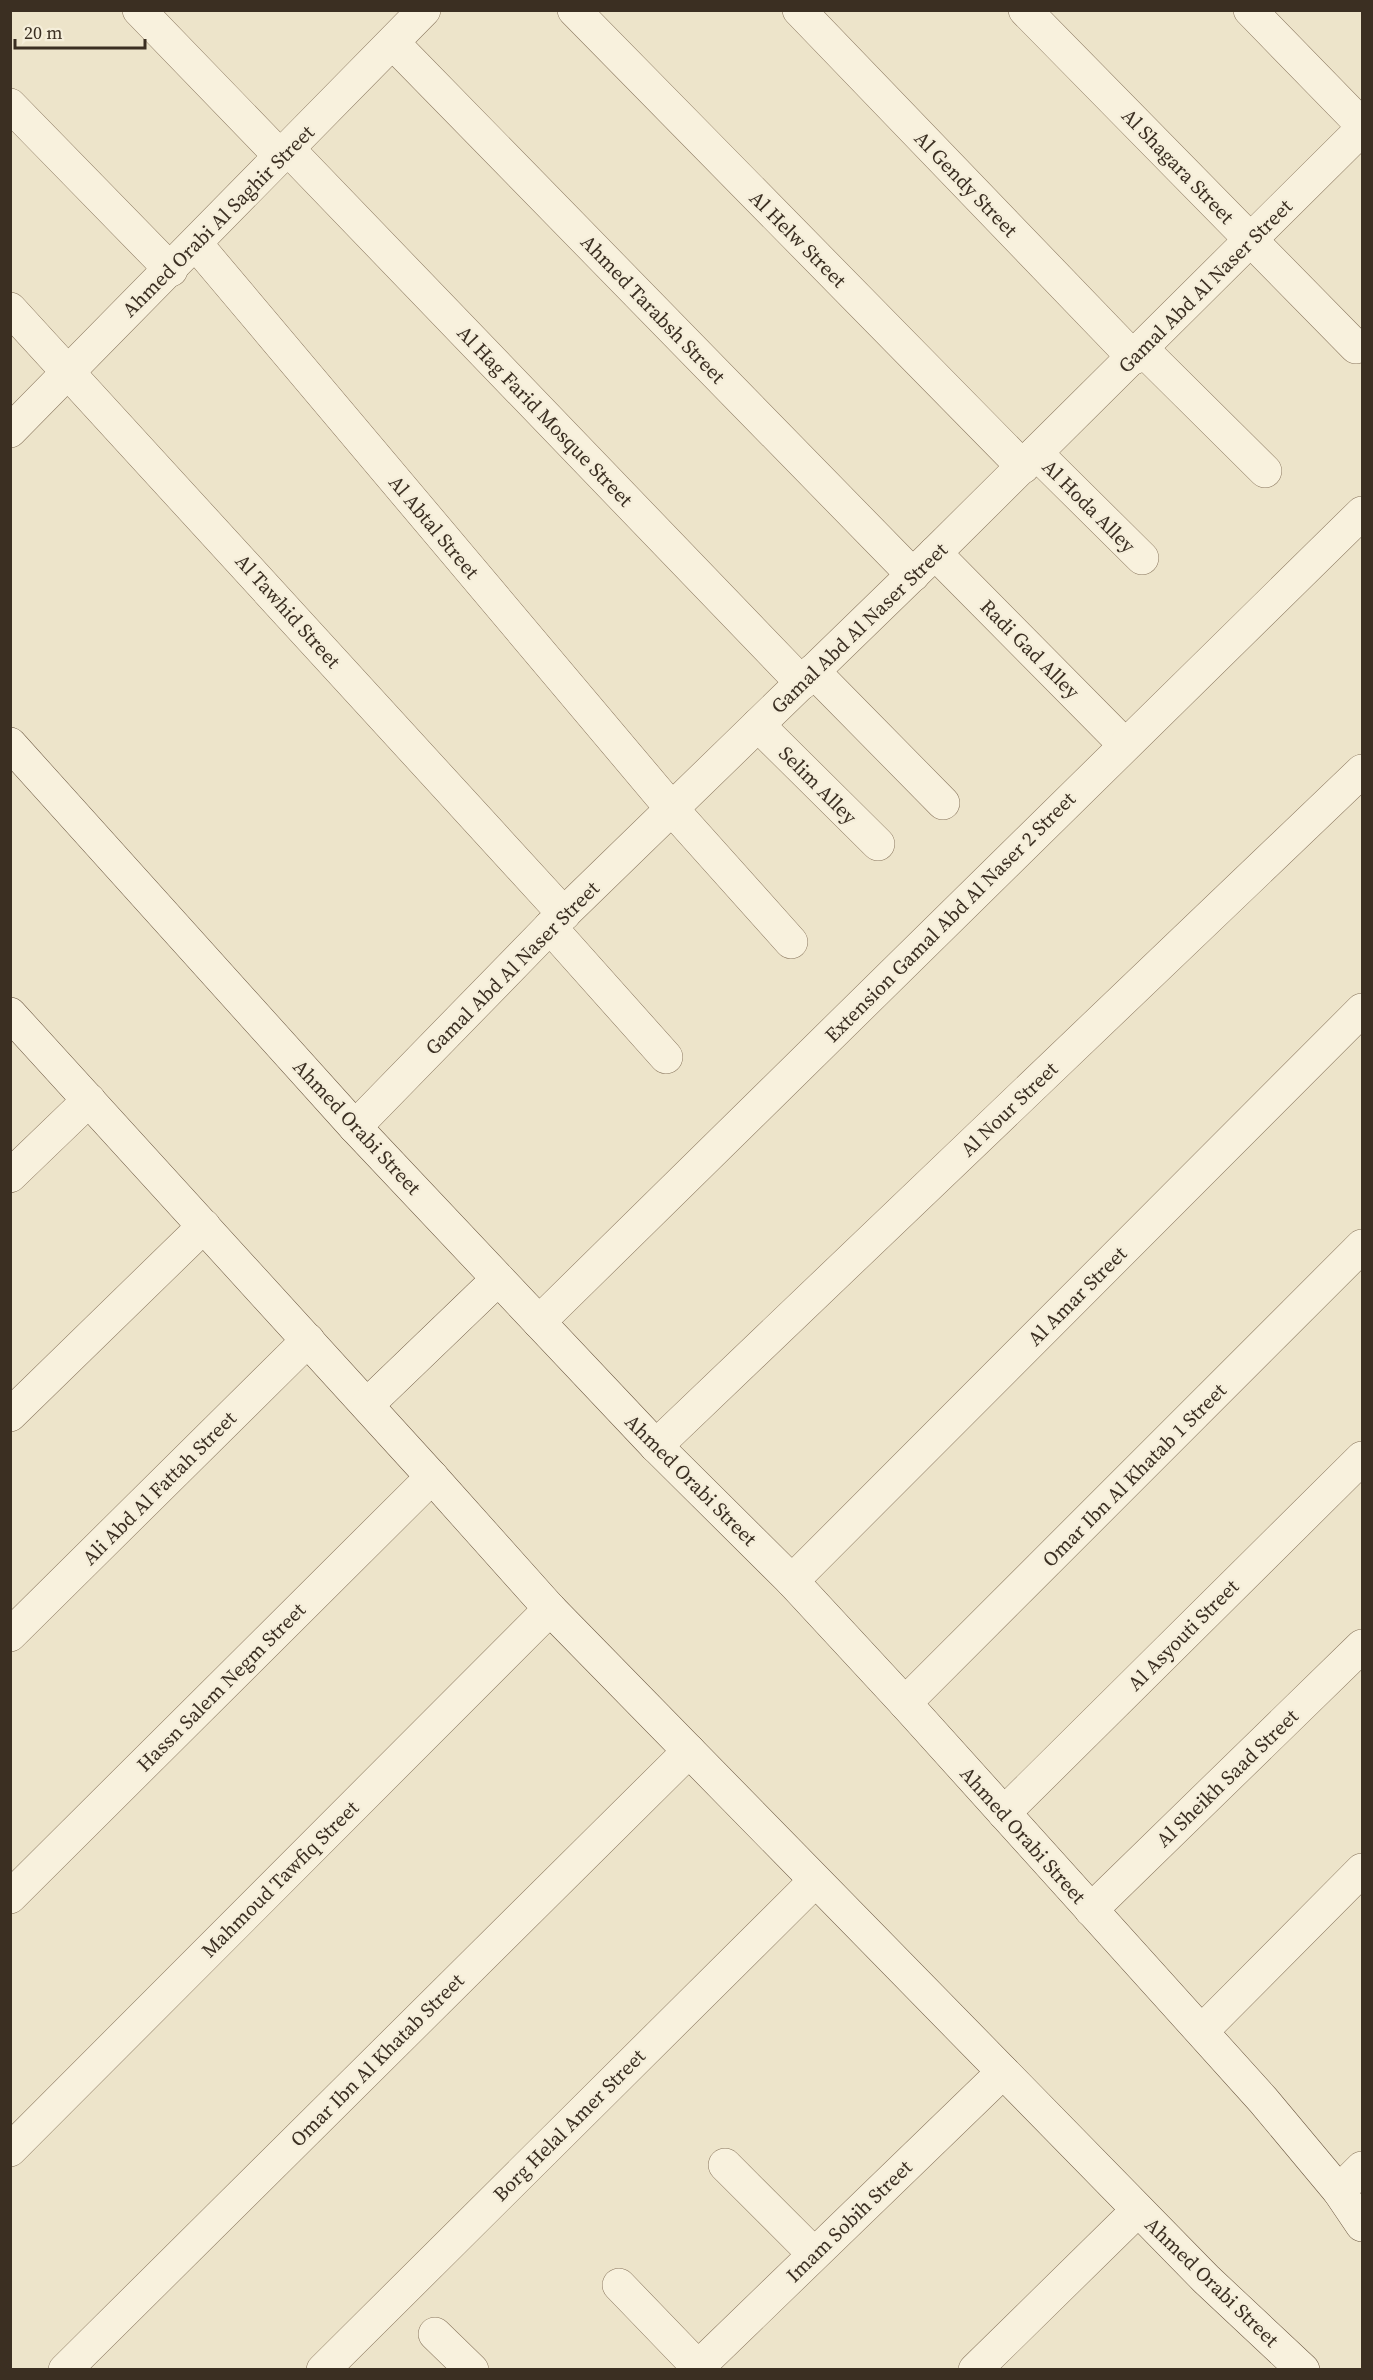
<svg xmlns="http://www.w3.org/2000/svg" width="1373" height="2380" viewBox="0 0 1373 2380" font-family="'Source Serif 4',serif">
	<style>
		.lines { fill: none; stroke-linecap: round; stroke-linejoin: round }
		.street-casing { stroke: #8a775f; stroke-width: 34 }
		.secondary-casing { stroke: #6c5842; stroke-width: 34 }
		.street { stroke: #f8f1dd; stroke-width: 33 }
		.secondary { stroke: #f8f1dd; stroke-width: 33 }
		.labels { text-anchor: middle; stroke-width: 4.5; stroke-linejoin: round; paint-order: stroke }
		.street-label { font-size: 20px; fill: #3b2f22; stroke: #f5eeda }
	</style>
	<rect width="100%" height="100%" fill="#ede4ca"/>
	<g class="lines">
		<defs>
			<g id="street">
				<path d="M139,10L281,157"/>
				<path d="M574,10L1023,467"/>
				<path d="M799,10L1134,358"/>
				<path d="M1025,10L1356,347"/>
				<path d="M1250,10L1362,125"/>
				<path d="M393,43L913,575"/>
				<path d="M10,105L171,270"/>
				<path d="M289,150L802,683"/>
				<path d="M196,244L672,809L791,942"/>
				<path d="M10,309L564,914"/>
				<path d="M1142,349L1265,471"/>
				<path d="M10,431L424,10"/>
				<path d="M1036,453L1142,558"/>
				<path d="M935,553L1125,745"/>
				<path d="M813,671L943,803"/>
				<path d="M758,725L878,844"/>
				<path d="M550,927L666,1057"/>
				<path d="M355,1127L550,927L935,553L1362,129"/>
				<path d="M10,1176L89,1100"/>
				<path d="M539,1322L1362,513"/>
				<path d="M10,1415L204,1226"/>
				<path d="M656,1446L1362,771"/>
				<path d="M792,1581L1362,1010"/>
				<path d="M10,1635L308,1340"/>
				<path d="M905,1703L1362,1246"/>
				<path d="M1004,1813L1362,1458"/>
				<path d="M10,1897L432,1477"/>
				<path d="M1091,1910L1362,1646"/>
				<path d="M1202,2031L1362,1870"/>
				<path d="M10,2150L550,1609"/>
				<path d="M725,2165L814,2254"/>
				<path d="M1339,2191L1362,2168"/>
				<path d="M619,2285L698,2367"/>
				<path d="M435,2334L472,2370"/>
				<path d="M65,2370L689,1751"/>
				<path d="M323,2370L815,1881"/>
				<path d="M695,2370L1003,2072"/>
				<path d="M975,2370L1138,2210"/>
			</g>
			<g id="secondary">
				<path d="M10,744L355,1127L656,1446L792,1581L905,1703L1263,2100L1339,2191L1362,2225"/>
				<path d="M10,1014L432,1477L550,1609L1206,2279L1303,2370"/>
				<path d="M367,1405L498,1279"/>
			</g>
		</defs>
		<use href="#street" class="street-casing"/>
		<use href="#secondary" class="secondary-casing"/>
		<use href="#street" class="street"/>
		<use href="#secondary" class="secondary"/>
	</g>
	<g class="labels">
		<g class="street-label">
			<text transform="translate(1178 166) rotate(46)" y="7">Al Shagara Street</text>
			<text transform="translate(966 184) rotate(46)" y="7">Al Gendy Street</text>
			<text transform="translate(218 221) rotate(-45)" y="7">Ahmed Orabi Al Saghir Street</text>
			<text transform="translate(798 239) rotate(45)" y="7">Al Helw Street</text>
			<text transform="translate(1205 286) rotate(-45)" y="7">Gamal Abd Al Naser Street</text>
			<text transform="translate(653 309) rotate(46)" y="7">Ahmed Tarabsh Street</text>
			<text transform="translate(545 416) rotate(46)" y="7">Al Hag Farid Mosque Street</text>
			<text transform="translate(1089 506) rotate(45)" y="7">Al Hoda Alley</text>
			<text transform="translate(434 527) rotate(50)" y="7">Al Abtal Street</text>
			<text transform="translate(288 611) rotate(48)" y="7">Al Tawhid Street</text>
			<text transform="translate(859 628) rotate(-44)" y="7">Gamal Abd Al Naser Street</text>
			<text transform="translate(1030 649) rotate(45)" y="7">Radi Gad Alley</text>
			<text transform="translate(818 785) rotate(45)" y="7">Selim Alley</text>
			<text transform="translate(950 917) rotate(-45)" y="7">Extension Gamal Abd Al Naser 2 Street</text>
			<text transform="translate(512 968) rotate(-45)" y="7">Gamal Abd Al Naser Street</text>
			<text transform="translate(1009 1109) rotate(-44)" y="7">Al Nour Street</text>
			<text transform="translate(357 1127) rotate(47)" y="7">Ahmed Orabi Street</text>
			<text transform="translate(1077 1296) rotate(-45)" y="7">Al Amar Street</text>
			<text transform="translate(1134 1475) rotate(-45)" y="7">Omar Ibn Al Khatab 1 Street</text>
			<text transform="translate(691 1480) rotate(45)" y="7">Ahmed Orabi Street</text>
			<text transform="translate(159 1488) rotate(-45)" y="7">Ali Abd Al Fattah Street</text>
			<text transform="translate(1183 1635) rotate(-45)" y="7">Al Asyouti Street</text>
			<text transform="translate(221 1687) rotate(-45)" y="7">Hassn Salem Negm Street</text>
			<text transform="translate(1227 1778) rotate(-44)" y="7">Al Sheikh Saad Street</text>
			<text transform="translate(1023 1835) rotate(48)" y="7">Ahmed Orabi Street</text>
			<text transform="translate(280 1879) rotate(-45)" y="7">Mahmoud Tawfiq Street</text>
			<text transform="translate(377 2060) rotate(-45)" y="7">Omar Ibn Al Khatab Street</text>
			<text transform="translate(569 2125) rotate(-45)" y="7">Borg Helal Amer Street</text>
			<text transform="translate(849 2221) rotate(-44)" y="7">Imam Sobih Street</text>
			<text transform="translate(1212 2282) rotate(44)" y="7">Ahmed Orabi Street</text>
		</g>
	</g>
	<rect width="1373" height="2380" fill="none" stroke="#3b2f22" stroke-width="24"/>
	<path d="M15 39v9h130v-9" fill="none" stroke="#3b2f22" stroke-width="3"/>
	<text x="24" y="39" font-size="18" fill="#3b2f22" stroke="#f5eeda" stroke-width="4.5" paint-order="stroke">20 m</text>
</svg>
